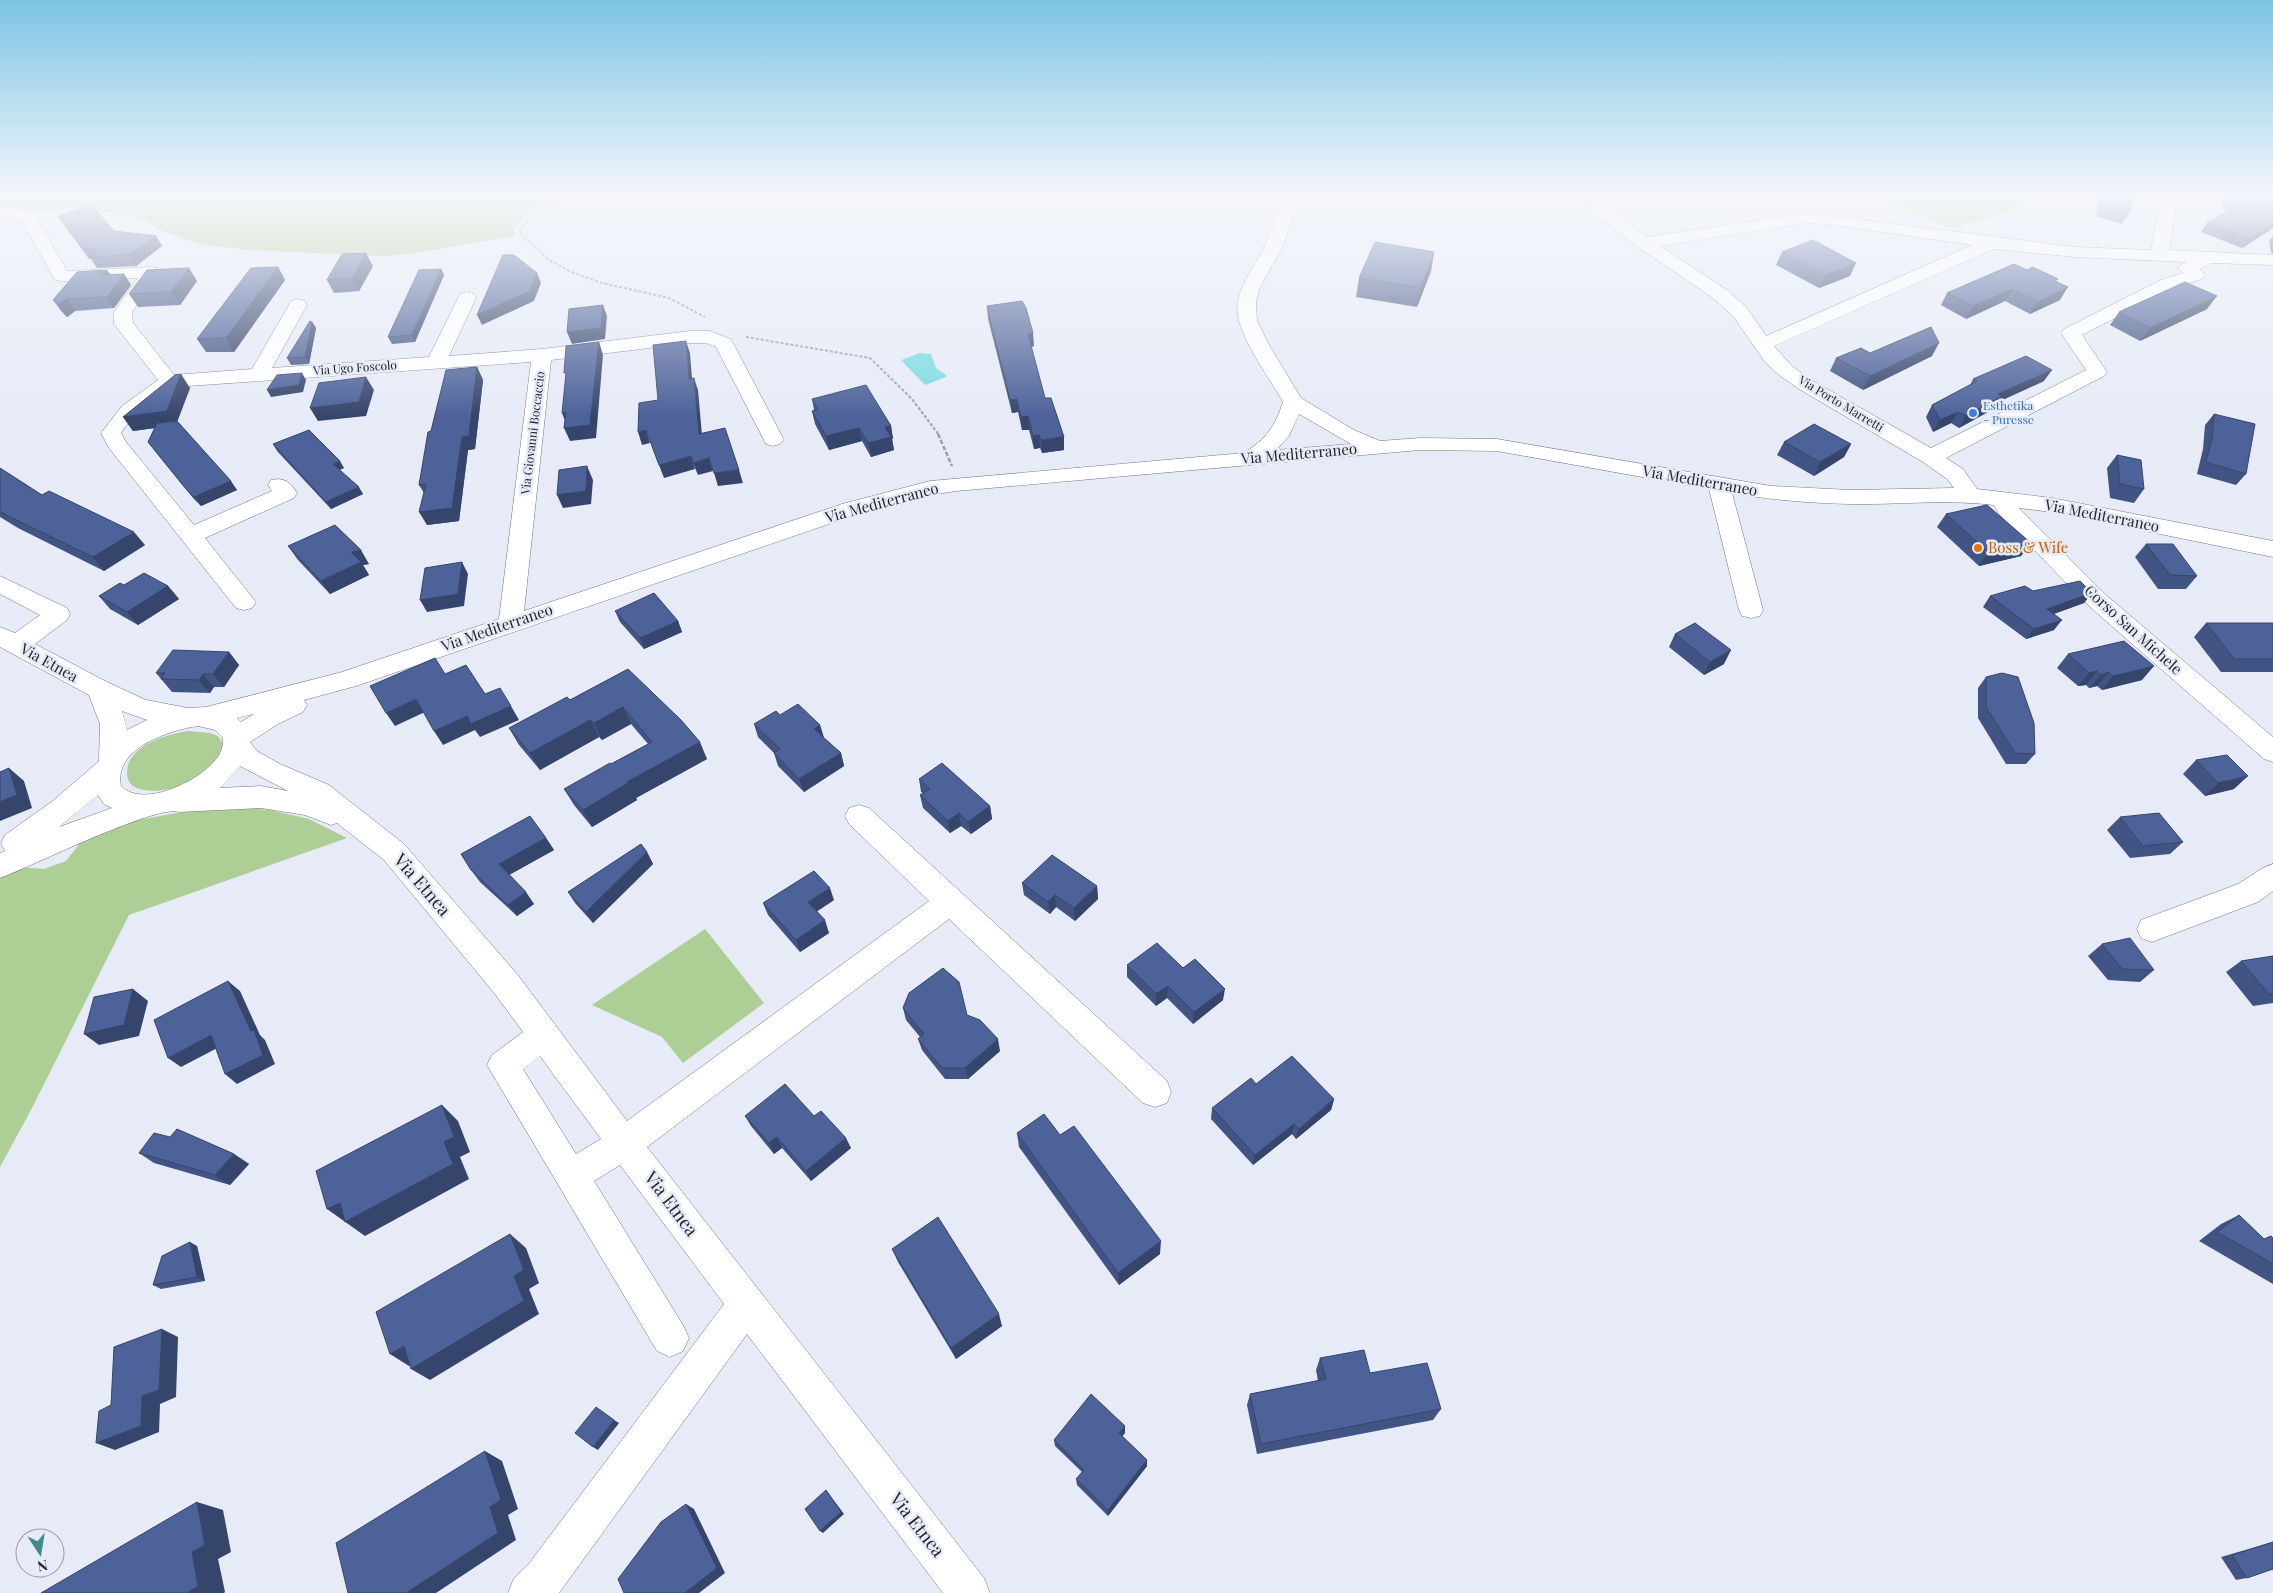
<svg xmlns="http://www.w3.org/2000/svg" width="2273" height="1593" viewBox="0 0 2273 1593" font-family="'Playfair Display',serif">
	<style>
		.green { fill: #adce95 }
		.water { fill: #7adbdf }
		.lines { fill: none; stroke-linecap: round; stroke-linejoin: round }
		.minor-casing { stroke: #727680; stroke-width: 1 }
		.path-far1 { stroke: #9ca0a9; stroke-width: 2; stroke-dasharray: 3 2; stroke-linecap: butt }
		.path { stroke: #9ca0a9; stroke-width: 2.5; stroke-dasharray: 4.5 2; stroke-linecap: butt }
		.minor { fill: #fff; fill-rule: evenodd }
		.wall { fill: #425484 }
		.shaded-wall { fill: #36456b }
		.building { fill: #4d6299; stroke: #36456b }
		.shop-dot { fill: #3f7fe0; stroke: #e6ebf7; stroke-width: 2 }
		.food-dot { fill: #e8710a; stroke: #e6ebf7; stroke-width: 2 }
		.labels { text-anchor: middle; stroke-width: 5; stroke-linejoin: round; paint-order: stroke }
		.far-street-label { font-size: 12px; fill: #232529; stroke: #e6ebf7 }
		.far-shop-label { font-size: 12px; fill: #366cbe; stroke: #e6ebf7; text-anchor: start }
		.street-label { font-size: 15px; fill: #232529; stroke: #e6ebf7 }
		.food-label { font-size: 15px; fill: #c56008; stroke: #e6ebf7; text-anchor: start }
		.near-street-label { font-size: 18px; fill: #232529; stroke: #e6ebf7 }
	</style>
	<rect width="100%" height="100%" fill="#e6ebf7"/>
	<g class="green">
		<path d="M0,194H59L87,200L98,194H546L543,196L549,202C535,209 522,215 514,229L515,236L410,254L384,256L249,250L199,244L156,228L147,220L110,212L68,208L48,212L0,207Z"/>
		<path d="M1865,194H2025L2021,208L1952,228Z"/>
		<path d="M189,731L210,733L218,736L223,744C222,749 221,755 219,759C208,781 155,800 133,786C129,783 127,778 127,773C127,745 167,734 189,731Z"/>
		<path d="M237,807L270,810L309,819L347,838L129,915L31,1110L0,1167V877L19,867L44,869L66,861L84,838L127,822L193,810Z"/>
		<path d="M705,929L764,1003L683,1063L662,1037L592,1005Z"/>
	</g>
	<path class="water" d="M920,353L931,354L936,368L946,375V377L925,385L901,360Z"/>
	<g class="lines">
		<defs>
			<g id="minor">
				<path d="M1286,194H1302L1282,247L1259,289L1256,303L1257,320L1268,343L1301,398L1354,430L1380,441L1420,438L1497,439L1771,486L1850,490L1954,488L1947,479L1923,462L1799,389L1779,375L1765,362L1733,316L1713,298L1638,247L1570,194H1589L1647,237L1807,213L2075,247L2151,250L2162,194H2178L2169,250L2273,255V265L2211,263L2200,269L2205,275L2202,279L2173,288L2082,335L2107,372L2104,376L1946,458L1963,469L1977,489L2052,498L2273,541V557L2052,512L2019,508L2106,595L2273,737V762L2264,759L2090,607L1999,514L1994,505C1946,499 1898,505 1850,504C1810,503 1771,500 1732,493L1763,610L1760,616L1751,618L1742,616L1739,610L1709,489L1497,451L1420,450L956,491L931,495L858,514L356,686L304,700L307,705L303,712L278,724L250,742L257,751L280,764L329,785L404,844L517,974L627,1121L929,901L849,824L845,816L849,808L859,805L869,808L1167,1081L1171,1092L1167,1103L1155,1107L1143,1103L949,919L647,1147L984,1578L990,1593H943L747,1334L559,1593H508L514,1578L528,1565L724,1304L620,1165L594,1181L683,1325L689,1338L683,1351L670,1357L657,1351L487,1065L492,1055L523,1032L495,994L384,860L337,823L331,825L305,815L261,808L179,812C156,804 31,867 0,878V853L5,851L1,843L5,835L54,800L99,761L100,724L89,695L0,647V627L15,633L40,615L0,594V576L67,608L70,614L67,620L35,644L107,682L146,700L188,708L206,707L342,672L499,619L531,362L174,387C155,400 134,413 121,433L126,442L194,525L272,491L268,485L271,480C284,477 290,482 297,493L294,498L205,538L256,602L252,608L244,610L236,608L109,448L101,433L122,406L158,380L114,324V312L138,278L71,282L55,280L21,220L0,217V207L33,212L67,271L152,267L158,268L161,272L132,312L133,323L174,375L252,369L289,305L291,301L298,299L305,301L307,305L272,368L429,357L458,298L460,294L467,292L474,294L476,298L449,356L542,349L690,331H709L731,339L784,440L780,444L773,446L766,444L716,347L706,343H690L551,360L524,611L842,504L930,481L1244,453C1267,438 1274,428 1283,402C1268,376 1248,350 1239,321C1231,294 1253,270 1264,248C1272,230 1278,212 1286,194ZM1807,223L1827,224L1972,245L1766,336L1747,308L1727,290L1660,246ZM1994,249L2075,257L2187,262L2181,264L2178,268L2183,273L2161,280L2064,329L2061,333L2086,370L1931,448L1813,381L1793,367L1774,346ZM1299,414L1351,444L1276,450L1289,436ZM122,711L147,720L127,730ZM254,714L241,722L237,718ZM198,726L215,730L223,738C223,743 223,748 220,753C208,778 144,810 121,786C113,748 170,730 198,726ZM240,766L288,791L261,786L220,788ZM98,795L104,804L112,808L59,827ZM540,1056L601,1139L576,1154L523,1069Z"/>
				<path d="M2273,864V891L2258,902L2152,942L2141,938L2137,929L2141,920L2238,884L2263,868Z"/>
			</g>
		</defs>
		<use href="#minor" class="minor-casing"/>
		<g class="path-far1">
			<path d="M570,194L531,217L520,230L522,235L549,260L569,271L602,283L669,298L705,317"/>
			<path d="M746,337L870,358L912,399L939,435"/>
		</g>
		<path class="path" d="M938,434L952,466"/>
		<use href="#minor" class="minor"/>
	</g>
	<g class="wall">
		<path d="M2100,194H2133L2130,212L2122,224L2096,216Z"/>
		<path d="M2220,194H2250L2251,197L2273,228L2242,248L2201,232L2207,223L2229,210L2223,209Z"/>
		<path d="M58,216L114,231L156,236L162,246L136,266L97,268L91,259H89Z"/>
		<path d="M2273,236V254L2271,253L2269,241Z"/>
		<path d="M1434,252L1431,271L1417,307L1356,297L1359,278Z"/>
		<path d="M1782,252L1850,276L1819,288L1776,265Z"/>
		<path d="M373,266L359,291L334,293L327,280Z"/>
		<path d="M278,267L285,280L234,352H206L197,339Z"/>
		<path d="M441,269L444,275L415,342L392,344L388,337Z"/>
		<path d="M2027,270L2057,282L2060,300L2030,314L2005,301L1966,319L1941,305L1947,293Z"/>
		<path d="M110,274H124L131,285L114,308L75,311L67,317L61,311L53,300Z"/>
		<path d="M197,281L180,305L138,307L129,294Z"/>
		<path d="M987,306L1034,346L1031,347L1045,398L1064,437V450L1042,453L1040,448L1034,449L1029,430H1022L1018,412L1012,413L988,319Z"/>
		<path d="M2207,309L2140,341L2110,325L2119,312Z"/>
		<path d="M312,322L316,328L309,364L291,365L287,358Z"/>
		<path d="M1870,353L1932,356L1863,390L1830,371L1836,358Z"/>
		<path d="M477,367L483,380L475,449L468,450L459,521L427,525L424,493L419,485L431,431Z"/>
		<path d="M1973,379L2044,381L1998,402L1995,408L1959,428L1951,423L1933,432L1926,417L1932,405L1970,385Z"/>
		<path d="M190,388L177,421L237,490L201,506L193,498L148,442L155,428L133,431L123,417Z"/>
		<path d="M812,399L891,426L893,439H892L894,450L871,457L862,441L829,450L815,424L812,411L814,410Z"/>
		<path d="M2214,414L2246,474L2236,485L2197,474L2203,449L2205,425Z"/>
		<path d="M1784,442L1851,444L1844,457L1814,476L1777,455Z"/>
		<path d="M273,444L344,468L339,470L363,494L331,509L277,451Z"/>
		<path d="M2117,455L2144,489L2134,503L2110,498L2107,468Z"/>
		<path d="M0,468L42,495L145,545L104,571L18,528L0,517Z"/>
		<path d="M1946,514L2031,543L2021,556L1979,566L1937,527Z"/>
		<path d="M2146,544L2197,576L2186,589H2158L2135,557Z"/>
		<path d="M288,546L369,564L363,565L369,575L330,594L298,560Z"/>
		<path d="M124,585L168,586L179,599L138,625L110,609L99,596Z"/>
		<path d="M2033,591L2092,593L2084,603L2054,614V630L2026,639L1983,607L1990,596Z"/>
		<path d="M615,611L678,621L682,632L644,649L620,622Z"/>
		<path d="M2206,623H2273V672H2221L2194,637Z"/>
		<path d="M1675,634L1724,664L1704,675L1669,647Z"/>
		<path d="M229,652L239,665L224,687H214L210,693L172,692L156,673Z"/>
		<path d="M2068,654L2142,680L2102,690L2097,686L2089,688L2086,685L2078,686L2057,668Z"/>
		<path d="M628,669L707,759L636,798L637,800L592,827L574,805L564,789L648,744L631,724L602,740L599,737L540,770L519,745L509,728L570,700Z"/>
		<path d="M1986,677L2035,754L2026,764H2006L1978,718V688Z"/>
		<path d="M780,715L820,725L824,738L841,753L844,766L804,792L778,766L774,753L758,737L754,724Z"/>
		<path d="M2196,760L2234,789L2205,796L2183,774Z"/>
		<path d="M919,779L990,806L992,819L971,834L961,826L950,833L923,808L920,795L923,793L921,792Z"/>
		<path d="M2120,817L2183,842L2170,854L2130,858L2107,830Z"/>
		<path d="M546,838L554,850L509,875L534,904L517,916L480,882L471,870Z"/>
		<path d="M647,852L653,864L593,923L575,903L568,892Z"/>
		<path d="M1022,883L1097,886L1098,899L1075,921L1056,907L1050,914L1024,895Z"/>
		<path d="M834,900L817,911L829,933L800,952L768,915L763,903Z"/>
		<path d="M2102,944L2154,970L2140,982L2108,980L2088,956Z"/>
		<path d="M2273,956V1003L2253,1006L2226,972L2241,961Z"/>
		<path d="M1127,965L1183,968L1223,1000L1193,1024L1167,998L1156,1006L1127,977Z"/>
		<path d="M903,1008L967,1015L1000,1051L968,1079H945L922,1050L918,1039L920,1037L906,1020Z"/>
		<path d="M1334,1099L1331,1110L1296,1139L1292,1134L1253,1165L1211,1119L1212,1108Z"/>
		<path d="M745,1116H814L851,1148L811,1181L782,1148L774,1154L751,1126Z"/>
		<path d="M1017,1133L1060,1135L1160,1254L1119,1285L1019,1147Z"/>
		<path d="M139,1153L234,1154L249,1164L230,1185L154,1163Z"/>
		<path d="M2239,1215L2264,1239L2273,1238V1284L2199,1241L2221,1224Z"/>
		<path d="M197,1246L205,1281L161,1289L153,1285Z"/>
		<path d="M892,1249L1002,1326L956,1359L898,1262Z"/>
		<path d="M1320,1358L1370,1373L1441,1409L1433,1420L1257,1454L1247,1405L1250,1394L1318,1381L1316,1370Z"/>
		<path d="M1125,1433L1122,1436L1147,1460V1466L1108,1516L1077,1485L1076,1479L1082,1472L1055,1446L1054,1440Z"/>
		<path d="M2273,1542V1569L2247,1578L2236,1580L2221,1557Z"/>
	</g>
	<g class="shaded-wall">
		<path d="M2273,224V228L2242,248L2249,239Z"/>
		<path d="M156,236L162,246L136,266L129,255Z"/>
		<path d="M1434,252L1431,271L1417,307L1421,288Z"/>
		<path d="M366,253L373,266L359,291L352,278Z"/>
		<path d="M1856,263L1850,276L1819,288L1825,275Z"/>
		<path d="M278,267L285,280L234,352L226,338Z"/>
		<path d="M189,268L197,281L180,305L171,292Z"/>
		<path d="M441,269L444,275L415,342L412,335Z"/>
		<path d="M107,270L115,281L101,275Z"/>
		<path d="M537,273L541,283L534,301L482,325L477,315Z"/>
		<path d="M124,274L131,285L114,308L107,297Z"/>
		<path d="M2068,287L2060,300L2030,314L2038,302Z"/>
		<path d="M2013,289L2005,301L1966,319L1973,306Z"/>
		<path d="M2217,296L2207,309L2140,341L2150,328Z"/>
		<path d="M67,299L75,311L67,317L58,305Z"/>
		<path d="M603,305L607,316L605,339L572,344L567,332Z"/>
		<path d="M312,322L316,328L309,364L305,357Z"/>
		<path d="M1033,333L1034,346L1029,347L1028,334Z"/>
		<path d="M686,341L690,353L693,391L689,379Z"/>
		<path d="M599,342L603,355L596,438L570,441L564,428Z"/>
		<path d="M1939,343L1932,356L1863,390L1870,376Z"/>
		<path d="M477,367L483,380L475,449L468,450L459,521L427,525L419,512L462,437Z"/>
		<path d="M2052,370L2044,381L1998,402L1995,408L1959,428L1966,416L1998,394Z"/>
		<path d="M302,373L306,380L303,392L271,397L267,390Z"/>
		<path d="M181,374L190,388L176,425L133,431L123,417Z"/>
		<path d="M366,377L374,390L366,416L318,421L310,408Z"/>
		<path d="M694,378L698,390L703,447L699,434Z"/>
		<path d="M1017,399L1018,412L1012,413L1010,400Z"/>
		<path d="M566,412L567,426L562,413Z"/>
		<path d="M1958,412L1951,423L1933,432L1940,420Z"/>
		<path d="M1028,416L1029,430H1022L1021,417Z"/>
		<path d="M891,426L893,439H892L894,450L871,457L868,443L885,427Z"/>
		<path d="M859,428L862,441L829,450L826,436Z"/>
		<path d="M646,430L650,443L642,445L638,432Z"/>
		<path d="M1039,435L1040,448L1034,449L1033,436Z"/>
		<path d="M1064,437V450L1042,453L1041,440Z"/>
		<path d="M1851,444L1844,457L1814,476L1820,462Z"/>
		<path d="M691,456L695,469L664,478L659,465Z"/>
		<path d="M709,458L713,471L698,475L693,463Z"/>
		<path d="M340,461L344,468L337,471L333,464Z"/>
		<path d="M587,466L593,480L591,504L563,508L557,495Z"/>
		<path d="M739,470L743,483L718,486L714,473Z"/>
		<path d="M231,481L237,490L201,506L194,497Z"/>
		<path d="M359,487L363,494L331,509L326,502Z"/>
		<path d="M134,532L145,545L104,571L93,557Z"/>
		<path d="M2031,543L2021,556L1979,566L1988,552Z"/>
		<path d="M361,550L369,564L363,565L369,575L330,594L321,581L351,552Z"/>
		<path d="M462,562L468,574L464,606L427,612L420,600Z"/>
		<path d="M168,586L179,599L138,625L127,612Z"/>
		<path d="M2092,593L2084,603L2039,619L2047,609Z"/>
		<path d="M2062,620L2054,630L2026,639L2034,629Z"/>
		<path d="M678,621L682,632L644,649L640,638Z"/>
		<path d="M1731,650L1724,664L1704,675L1710,662Z"/>
		<path d="M229,652L239,665L224,687L213,674Z"/>
		<path d="M2154,666L2142,680L2102,690L2113,676Z"/>
		<path d="M2097,671L2086,685L2078,686L2089,673Z"/>
		<path d="M2109,672L2097,686L2089,688L2101,675Z"/>
		<path d="M203,674L214,687L210,693L199,680Z"/>
		<path d="M416,699L425,712L395,726L386,713Z"/>
		<path d="M511,706L519,720L480,737L475,730L443,745L434,731L467,716Z"/>
		<path d="M623,707L631,724L602,740L594,723Z"/>
		<path d="M590,720L599,737L540,770L530,753Z"/>
		<path d="M820,725L824,738L814,729Z"/>
		<path d="M700,742L707,759L636,798L637,800L592,827L583,810L627,782Z"/>
		<path d="M841,753L844,766L804,792L799,779Z"/>
		<path d="M9,768L24,781L32,808L0,821V802Z"/>
		<path d="M2248,776L2234,789L2205,796L2218,783Z"/>
		<path d="M990,806L992,819L971,834L968,822Z"/>
		<path d="M959,813L961,826L950,833L948,821Z"/>
		<path d="M546,838L554,850L507,876L499,864Z"/>
		<path d="M647,852L653,864L593,923L586,912Z"/>
		<path d="M1097,886L1098,899L1075,921L1074,908Z"/>
		<path d="M830,888L834,900L813,914L808,902Z"/>
		<path d="M526,892L534,904L517,916L508,905Z"/>
		<path d="M1055,895L1056,907L1050,914L1048,902Z"/>
		<path d="M825,920L829,933L800,952L796,940Z"/>
		<path d="M228,981L240,991L260,1035L265,1040L275,1064L237,1084L225,1074Z"/>
		<path d="M1168,986L1167,998L1156,1006V994Z"/>
		<path d="M133,989L148,1001L139,1036L99,1045L84,1034Z"/>
		<path d="M1225,989L1223,1000L1193,1024L1194,1012Z"/>
		<path d="M211,1035L223,1045L181,1067L168,1058Z"/>
		<path d="M998,1039L1000,1051L968,1079L965,1068Z"/>
		<path d="M1334,1099L1331,1110L1296,1139L1299,1129Z"/>
		<path d="M442,1105L458,1121L470,1152L460,1157L469,1179L365,1236L327,1209L444,1142Z"/>
		<path d="M1294,1124L1292,1134L1253,1165L1255,1155Z"/>
		<path d="M777,1137L782,1148L774,1154L769,1143Z"/>
		<path d="M846,1138L851,1148L811,1181L806,1171Z"/>
		<path d="M234,1154L249,1164L230,1185L215,1175Z"/>
		<path d="M510,1234L526,1248L539,1283L529,1289L539,1314L430,1380L411,1369L514,1276Z"/>
		<path d="M1161,1241L1160,1254L1119,1285L1118,1273Z"/>
		<path d="M190,1242L197,1246L205,1281L197,1277Z"/>
		<path d="M999,1314L1002,1326L956,1359L951,1348Z"/>
		<path d="M162,1329L178,1337L176,1397L160,1404L159,1432L115,1450L96,1443L142,1396Z"/>
		<path d="M404,1346L423,1358L409,1366L390,1354Z"/>
		<path d="M614,1420L619,1423L598,1450L593,1447Z"/>
		<path d="M1125,1426V1433L1119,1440V1433Z"/>
		<path d="M485,1451L502,1461L518,1509L508,1515L516,1540L436,1593H406L490,1507Z"/>
		<path d="M1147,1460V1466L1108,1516V1510Z"/>
		<path d="M826,1490L844,1514L823,1533L820,1531Z"/>
		<path d="M197,1502L223,1510L231,1552L218,1559L225,1592L224,1593H187Z"/>
		<path d="M686,1504L694,1509L725,1573L699,1593H685Z"/>
	</g>
	<g class="building">
		<path d="M2105,194H2133L2130,212L2104,203Z"/>
		<path d="M2228,194H2250L2251,197L2256,194H2262L2273,196V224L2249,239L2207,223L2242,203L2229,200Z"/>
		<path d="M92,206L114,231L156,236L129,255L90,257L96,250L82,248L58,216Z"/>
		<path d="M1813,240L1856,263L1825,275L1782,252Z"/>
		<path d="M1375,242L1434,252L1421,288L1359,278Z"/>
		<path d="M366,253L352,278L327,280L342,254Z"/>
		<path d="M503,255H514L537,273L530,291L477,315Z"/>
		<path d="M2014,264L2027,270L2033,267L2058,279L2055,281L2068,287L2038,302L2013,289L1973,306L1947,293Z"/>
		<path d="M278,267L226,338L197,339L251,268Z"/>
		<path d="M189,268L171,292L129,294L147,270Z"/>
		<path d="M441,269L412,335L388,337L419,270Z"/>
		<path d="M107,270L101,275L124,274L107,297L67,299L58,305L53,300L77,272Z"/>
		<path d="M2185,282L2217,296L2150,328L2119,312Z"/>
		<path d="M1022,301L1026,308L1033,333L1028,334L1045,398H1051L1064,437L1041,440L1039,435L1033,436L1028,416L1021,417L1017,399L1010,400L987,306Z"/>
		<path d="M603,305L601,328L567,332L569,309Z"/>
		<path d="M310,321L312,322L305,357L287,358Z"/>
		<path d="M1931,327L1939,343L1870,376L1836,358L1861,348L1870,353Z"/>
		<path d="M686,341L689,379L694,378L699,434L725,428L739,470L714,473L709,458L693,463L691,456L659,465L646,430L638,432L639,403L658,400L653,345Z"/>
		<path d="M599,342L590,425L564,428L566,412L562,413L566,373H564L566,346Z"/>
		<path d="M2026,356L2052,370L1998,394L2002,396L1966,416L1958,412L1940,420L1932,405L1977,381L1973,379Z"/>
		<path d="M477,367L469,436L462,437L452,508L419,512L426,484L419,485L428,432L431,431L446,370Z"/>
		<path d="M302,373L299,385L267,390L277,375Z"/>
		<path d="M181,374L167,411L123,417L175,375Z"/>
		<path d="M366,377L359,402L310,408L319,383Z"/>
		<path d="M866,385L891,426L885,427L891,437L868,443L859,428L826,436L812,411L818,410L812,399Z"/>
		<path d="M2214,414L2255,424L2246,474L2206,462L2212,438Z"/>
		<path d="M177,421L231,481L194,497L186,489L148,442L157,423Z"/>
		<path d="M1814,424L1851,444L1820,462L1784,442Z"/>
		<path d="M309,430L340,461L333,464L359,487L326,502L273,444Z"/>
		<path d="M2117,455L2141,460L2144,489L2120,484Z"/>
		<path d="M587,466L586,491L557,495L559,470Z"/>
		<path d="M0,468L42,495L49,491L134,532L93,557L6,515L0,511Z"/>
		<path d="M1987,505L2031,543L1988,552L1946,514Z"/>
		<path d="M335,525L361,550L351,552L361,562L321,581L288,546Z"/>
		<path d="M2146,544H2173L2197,576L2170,575Z"/>
		<path d="M462,562L458,594L420,600L425,568Z"/>
		<path d="M144,573L168,586L127,612L99,596L120,583L124,585Z"/>
		<path d="M2080,581L2092,593L2047,609L2062,620L2034,629L1990,596L2025,586L2033,591Z"/>
		<path d="M654,593L678,621L640,638L615,611Z"/>
		<path d="M1695,623L1731,650L1710,662L1675,634Z"/>
		<path d="M2206,623H2273V659H2234Z"/>
		<path d="M2124,641L2154,666L2113,676L2109,672L2101,675L2097,671L2089,673L2068,654Z"/>
		<path d="M173,650L229,652L213,674H203L199,680L161,679L165,673H156Z"/>
		<path d="M435,658L445,674L466,665L485,694L500,688L511,706L471,724L467,716L434,731L416,699L386,713L370,686Z"/>
		<path d="M628,669L681,720L700,742L627,782L628,783L583,810L564,789L610,763L611,764L652,742L623,707L594,723L590,720L530,753L509,728L567,697L570,700Z"/>
		<path d="M2002,673L2018,677L2034,723L2035,754L2015,753L1986,707V677Z"/>
		<path d="M798,704L820,725L814,729L841,753L799,779L774,753L780,749L754,724L776,711L780,715Z"/>
		<path d="M2227,755L2248,776L2218,783L2196,760Z"/>
		<path d="M942,763L990,806L968,822L959,813L948,821L920,795L930,789L919,779Z"/>
		<path d="M9,768L17,795L0,802V772Z"/>
		<path d="M2159,813L2183,842L2143,846L2120,817Z"/>
		<path d="M530,816L546,838L499,864L526,892L508,905L471,870L461,854Z"/>
		<path d="M641,844L647,852L586,912L568,892Z"/>
		<path d="M1052,855L1097,886L1074,908L1055,895L1048,902L1022,883Z"/>
		<path d="M814,871L830,888L808,902L825,920L796,940L763,903Z"/>
		<path d="M2130,938L2154,970L2122,969L2102,944Z"/>
		<path d="M1157,943L1183,968L1195,959L1225,989L1194,1012L1168,986L1156,994L1127,965Z"/>
		<path d="M2273,956V994H2269L2241,961Z"/>
		<path d="M943,968L959,982L967,1015L980,1020L998,1039L965,1068H942L918,1039L924,1034L903,1008L909,993Z"/>
		<path d="M228,981L251,1031L254,1030L263,1055L225,1074L211,1035L168,1058L154,1020Z"/>
		<path d="M133,989L124,1025L84,1034L94,997Z"/>
		<path d="M1292,1056L1334,1099L1299,1129L1294,1124L1255,1155L1212,1108L1251,1078L1256,1084Z"/>
		<path d="M785,1084L814,1116L821,1111L846,1138L806,1171L777,1137L769,1143L745,1116Z"/>
		<path d="M442,1105L454,1137L444,1142L453,1164L345,1222L340,1203L327,1209L316,1171Z"/>
		<path d="M1044,1114L1060,1135L1074,1126L1161,1241L1118,1273L1017,1133Z"/>
		<path d="M177,1129L234,1154L215,1175L139,1153L154,1133L170,1137Z"/>
		<path d="M2239,1215L2264,1239L2271,1236L2273,1238V1264L2217,1232Z"/>
		<path d="M938,1217L999,1314L951,1348L892,1249Z"/>
		<path d="M510,1234L524,1270L514,1276L524,1301L411,1369L404,1346L390,1354L376,1312Z"/>
		<path d="M190,1242L197,1277L153,1285L162,1256Z"/>
		<path d="M162,1329L159,1390L142,1396L141,1426L96,1443L99,1411L111,1405L114,1347Z"/>
		<path d="M1364,1350L1370,1373L1427,1363L1441,1409L1261,1444L1250,1394L1326,1379L1320,1358Z"/>
		<path d="M1091,1394L1125,1426L1119,1433L1147,1460L1108,1510L1076,1479L1084,1470L1054,1440Z"/>
		<path d="M596,1407L614,1420L593,1447L575,1433Z"/>
		<path d="M485,1451L501,1500L490,1507L498,1533L406,1593H348L336,1543Z"/>
		<path d="M826,1490L841,1512L820,1531L805,1509Z"/>
		<path d="M197,1502L205,1545L192,1552L198,1586L187,1593H41Z"/>
		<path d="M686,1504L717,1568L685,1593H624L618,1579L661,1522Z"/>
		<path d="M2273,1542V1569L2247,1578L2232,1555Z"/>
	</g>
	<linearGradient id="sky" x2="0" y2="1"><stop stop-color="#7cc4e4"/><stop offset="0.47" stop-color="#f4f6fb"/><stop offset="1" stop-color="#f4f6fb" stop-opacity="0"/></linearGradient>
	<rect width="2273" height="417" fill="url(#sky)"/>
	<circle class="shop-dot" cx="1973" cy="413" r="5"/>
	<circle class="food-dot" cx="1978" cy="548" r="5"/>
	<g class="labels">
		<g class="far-street-label">
			<text transform="translate(355 368) rotate(-4)" y="4">Via Ugo Foscolo</text>
			<text transform="translate(1841 404) rotate(31)" y="4">Via Porto Marretti</text>
			<text transform="translate(533 433) rotate(-83)" y="4">Via Giovanni Boccaccio</text>
		</g>
		<g class="far-shop-label">
			<text x="1983" y="410">Esthetika<tspan x="1983" dy="14">- Puresse</tspan></text>
		</g>
		<g class="street-label">
			<text transform="translate(1299 454) rotate(-5)" y="5">Via Mediterraneo</text>
			<text transform="translate(1700 481) rotate(10)" y="5">Via Mediterraneo</text>
			<text transform="translate(882 503) rotate(-15)" y="5">Via Mediterraneo</text>
			<text transform="translate(2102 516) rotate(11)" y="5">Via Mediterraneo</text>
			<text transform="translate(497 628) rotate(-19)" y="5">Via Mediterraneo</text>
			<text transform="translate(2133 630) rotate(42)" y="5">Corso San Michele</text>
			<text transform="translate(49 663) rotate(29)" y="5">Via Etnea</text>
		</g>
		<g class="food-label">
			<text x="1988" y="553">Boss &amp; Wife</text>
		</g>
		<g class="near-street-label">
			<text transform="translate(422 885) rotate(49)" y="6">Via Etnea</text>
			<text transform="translate(671 1204) rotate(53)" y="6">Via Etnea</text>
			<text transform="translate(917 1525) rotate(52)" y="6">Via Etnea</text>
		</g>
	</g>
	<g transform="translate(40 1553) rotate(168)"><circle r="24" fill="#e6ebf7" stroke="#989ca5"/>
	<path d="M0-4L9 19L0 12L-9 19Z" fill="#428a8c"/>
	<text y="-8" font-size="14" font-weight="bold" text-anchor="middle" fill="#232529">N</text>
	</g>
</svg>
